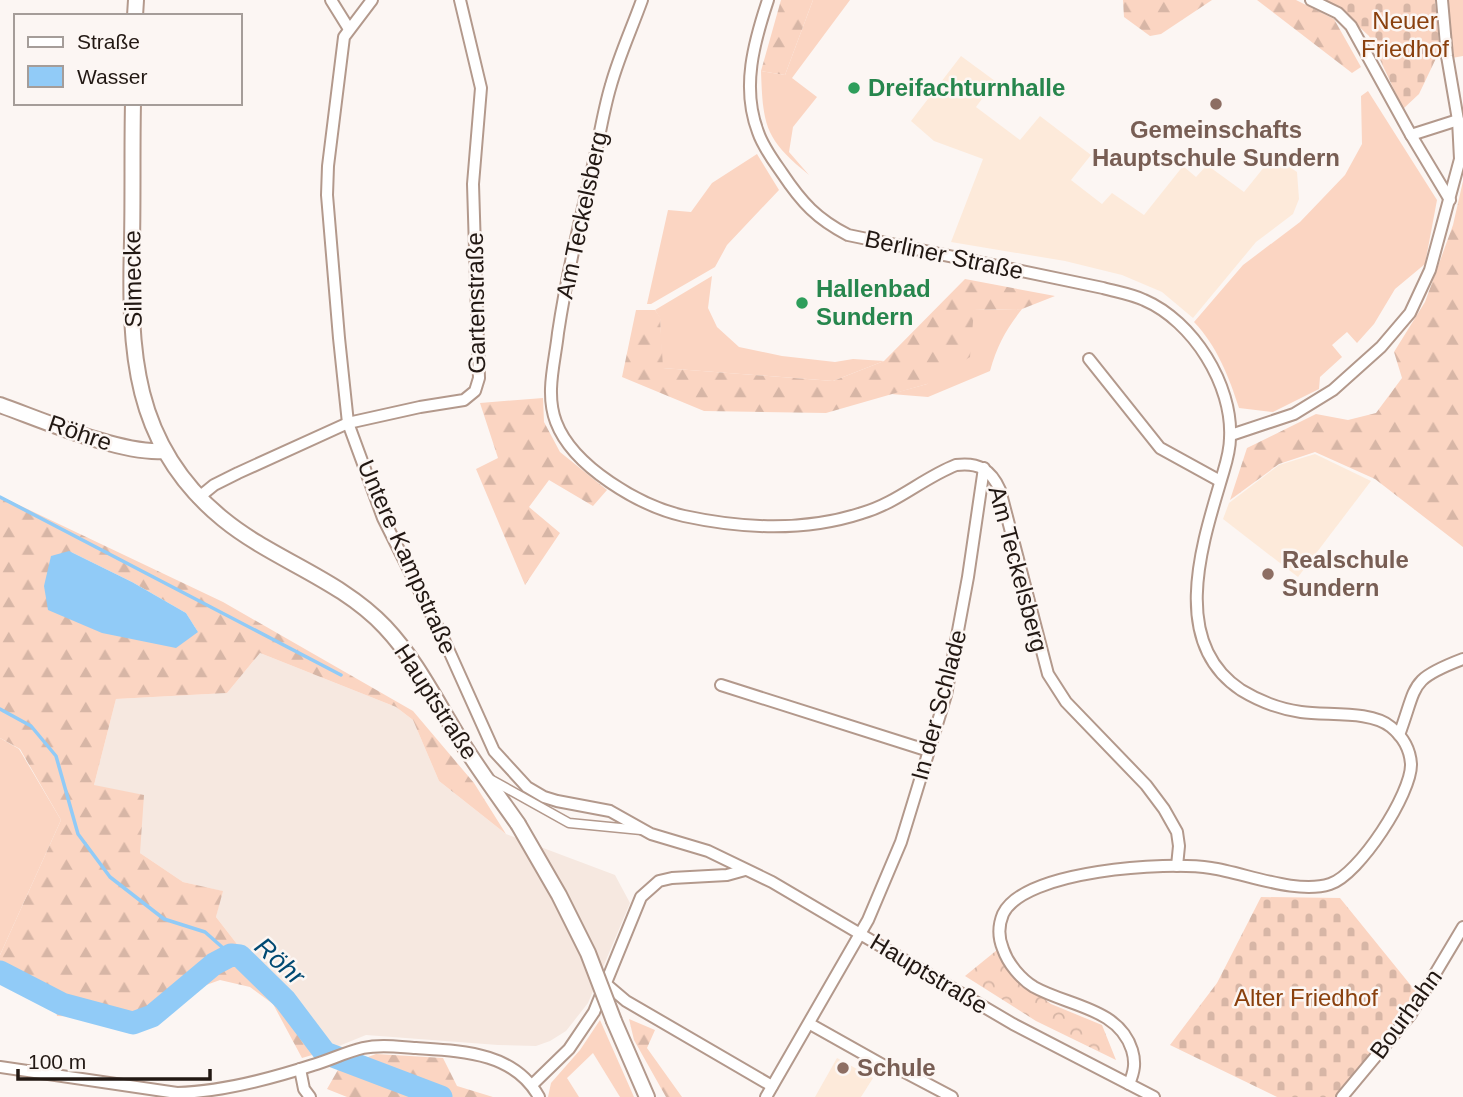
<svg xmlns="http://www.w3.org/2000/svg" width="1463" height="1097" viewBox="0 0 1463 1097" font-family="Arial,sans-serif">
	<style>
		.built { fill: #f6e8e0 }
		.education { fill: #fdeada }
		.grass { fill: #fbd5c2 }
		.forest { fill: url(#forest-firs); fill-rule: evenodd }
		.cemetery { fill: url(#cemetery-stones) }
		.park { fill: url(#park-crowns) }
		.water { fill: #91cbf7 }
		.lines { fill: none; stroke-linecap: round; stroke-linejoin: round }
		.stream { stroke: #91cbf7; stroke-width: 3.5 }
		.river { stroke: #91cbf7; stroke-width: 23 }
		.pedestrian-casing { stroke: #b3998c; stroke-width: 11 }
		.minor-casing { stroke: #b3998c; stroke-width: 14 }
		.secondary-casing { stroke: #b3998c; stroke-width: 18 }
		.pedestrian { stroke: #fff; stroke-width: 8 }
		.minor { stroke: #fff; stroke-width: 10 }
		.secondary { stroke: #fff; stroke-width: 14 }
		.secondary-bridge-casing { stroke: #b3998c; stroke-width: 18; stroke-linecap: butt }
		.secondary-bridge { stroke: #fff; stroke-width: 14 }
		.leisure-dot { fill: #2e9e5b; stroke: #fcf6f3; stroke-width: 2.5 }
		.education-dot { fill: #8d6e63; stroke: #fcf6f3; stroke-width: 2.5 }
		.labels { text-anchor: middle; stroke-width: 5; stroke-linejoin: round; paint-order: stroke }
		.park-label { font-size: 24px; fill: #8a400d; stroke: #fcf6f3 }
		.leisure-label { font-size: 24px; font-weight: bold; fill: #27864d; stroke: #fcf6f3; text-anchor: start }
		.education-label { font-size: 24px; font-weight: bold; fill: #785e54; stroke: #fcf6f3; text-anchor: start }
		.street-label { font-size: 24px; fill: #221813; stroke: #fcf6f3 }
		.water-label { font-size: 26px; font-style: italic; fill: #004972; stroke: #fcf6f3 }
	</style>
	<defs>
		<pattern id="forest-firs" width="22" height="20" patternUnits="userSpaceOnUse" patternTransform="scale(1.75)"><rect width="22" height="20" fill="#fbd5c2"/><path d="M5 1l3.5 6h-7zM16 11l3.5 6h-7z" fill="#d7b6a6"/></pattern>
		<pattern id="cemetery-stones" width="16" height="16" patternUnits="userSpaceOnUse" patternTransform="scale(1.75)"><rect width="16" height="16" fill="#fbd5c2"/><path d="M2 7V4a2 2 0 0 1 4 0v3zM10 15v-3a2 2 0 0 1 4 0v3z" fill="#d7b6a6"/></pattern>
		<pattern id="park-crowns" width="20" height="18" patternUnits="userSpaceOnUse" patternTransform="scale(1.75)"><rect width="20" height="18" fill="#fbd5c2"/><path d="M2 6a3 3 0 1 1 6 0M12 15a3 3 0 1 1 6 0" fill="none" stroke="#d7b6a6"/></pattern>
	</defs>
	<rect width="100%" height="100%" fill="#fcf6f3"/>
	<path class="built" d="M260,653L396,707L413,720L439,781L506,834L615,875L630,903L588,1003L566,1031L550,1041L536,1046L498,1045L366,1035L329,1050L247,957L216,917L222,891L183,882L140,853L94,785L116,699L227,693Z"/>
	<g class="education">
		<path d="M961,56L995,81L976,107L1020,140L1040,116L1091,155L1071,180L1102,204L1112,193L1144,215L1183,166L1196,177L1207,165L1244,192L1273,156L1297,172L1299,199L1293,214L1256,242L1193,318L1162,292L1122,275L1065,261L951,242L983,159L934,141L911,121Z"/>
		<path d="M1315,454L1371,481L1298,577L1223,519L1229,503L1279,465Z"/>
		<path d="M837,1058L873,1078L861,1097H815Z"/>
	</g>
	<g class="grass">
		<path d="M813,0H850L792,78L817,97L793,127L789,152L809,175C765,139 763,127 761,71L785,75Z"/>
		<path d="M1447,0H1463V56L1452,58Z"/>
		<path d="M1368,91L1437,200L1425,264L1395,289L1374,324L1357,343L1347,332L1332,345L1342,357L1320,377L1319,389L1273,412L1239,408C1229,377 1217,346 1194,322L1243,265L1300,222L1345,175L1362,144L1361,96Z"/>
		<path d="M757,154L779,190L727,245L715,267L651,304H647L668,210L691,212L712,183Z"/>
		<path d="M712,276L708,308L717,327L739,347L782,356L835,362L853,359L884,361L833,381L662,368L660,318L655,310Z"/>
		<path d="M1022,309C1006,329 997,346 990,371L928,397L891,394L927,384L974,310Z"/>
		<path d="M0,738L19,749L61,820L0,955Z"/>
		<path d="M600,1020L634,1097H620L593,1053L567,1078L579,1097H548L551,1083L580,1050Z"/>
	</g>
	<g class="forest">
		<path d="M781,0H813L785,75L761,71Z"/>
		<path d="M1123,0H1212L1161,34L1150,36L1124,17Z"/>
		<path d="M1257,0H1296L1334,19L1361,67L1352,73Z"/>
		<path d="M1463,181V547L1375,479L1315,452L1279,464L1230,500L1247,448L1316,414L1348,420L1376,413L1402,378L1394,352L1425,302L1453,225Z"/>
		<path d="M965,279L1055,296L1022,309L974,310L970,357L927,384L826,413L704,411L622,377L636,310H655L660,317L663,368L833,381L884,361Z"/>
		<path d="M543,398L544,422L560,452L607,490L593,506L549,480L529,507L560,533L525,585L476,469L498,458L480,403Z"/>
		<path d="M0,496L223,602L413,711L474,783L506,834L439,781L413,720L396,707L260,653L227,693L116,699L94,785L144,795L140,853L183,882L223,891L216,917L247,957L329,1050L302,1058L273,1004L250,987L220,980L187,992L138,1019L57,1016L55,1005L0,978V955L61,820L20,749L0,738ZM69,551L132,582L186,613L198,632Z"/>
		<path d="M629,1019L655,1030L647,1048L682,1097H666L634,1040Z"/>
		<path d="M376,1054L443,1058L457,1086L493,1097H347L327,1089L339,1068Z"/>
	</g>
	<g class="cemetery">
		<path d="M1320,0H1435L1440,50L1419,94L1403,109L1369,36L1341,10Z"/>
		<path d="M1261,897L1340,898L1417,993L1355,1077L1338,1097H1277L1170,1045L1217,983Z"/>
	</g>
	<path class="park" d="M997,950L1013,975L1051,1004L1102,1025L1116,1060L1036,1021L965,976Z"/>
	<path class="water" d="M69,551L132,582L186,613L198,632L176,648L102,633L48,610L44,586L51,556Z"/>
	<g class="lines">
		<g class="stream">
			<path d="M0,497L341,675"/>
			<path d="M0,709L31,726L56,756L78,834L110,877L164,919L205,932L231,955"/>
		</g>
		<path class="river" d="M0,972L62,1004L133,1023L152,1016L214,964L231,955L240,956L285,1000L325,1053L441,1097"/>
		<defs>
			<path id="pedestrian" d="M490,779L569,823L641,830"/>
			<g id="minor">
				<path d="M331,0L349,29"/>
				<path d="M372,0L344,37L328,166L327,195L339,338L348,423L383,518L445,642L494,751L527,787L544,797L557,801L610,811L651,834L708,851L772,882L1013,1024L1154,1097"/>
				<path d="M642,0C632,28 619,56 611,85C604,108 600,133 595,157C581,216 567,273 558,333C555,362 545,393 556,422C573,467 640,506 684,516C744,529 804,532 862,513C897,503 923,478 956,465C979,462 991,470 1000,490L1048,674L1066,702L1146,785L1164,809L1177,832L1179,846L1177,866"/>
				<path d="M768,0C754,42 741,88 758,132C763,147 773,160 782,173C802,203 817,219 848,235L1103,288C1117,292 1131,294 1144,300C1193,321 1233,385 1230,438C1230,453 1225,466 1221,480C1201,547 1170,643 1241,690C1259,701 1280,709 1301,712C1326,716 1371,710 1391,727C1402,736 1410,749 1411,764C1412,793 1359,875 1330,884C1297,895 1245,873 1211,868C1167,861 1024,870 1003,914C998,926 998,937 1003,949C1008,964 1021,979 1034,987C1068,1006 1119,1008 1132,1050C1136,1063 1134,1072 1129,1084"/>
				<path d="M1311,0L1338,13L1351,26L1411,135L1450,200"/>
				<path d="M1411,135L1458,120"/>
				<path d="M1089,359L1160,448L1220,481"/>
				<path d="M1231,435L1294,414L1333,390L1381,347L1410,313L1430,270L1460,159L1458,120L1447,56L1442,0"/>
				<path d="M198,498L214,485L238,473L348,423L420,407L464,400L475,391L479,378L473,184L481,88L460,0"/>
				<path d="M721,685L929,751"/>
				<path d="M1399,735C1418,684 1408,680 1463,659"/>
				<path d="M606,984L626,1001L772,1086"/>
				<path d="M810,1024L883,1065L899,1069L952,1097"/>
				<path d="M0,1067L177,1093C219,1092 273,1078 313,1065C330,1060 346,1052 363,1048C381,1044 399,1047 416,1048C462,1051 514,1052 539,1097"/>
				<path d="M300,1069L304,1089L310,1097"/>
				<path d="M532,1085L569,1049L594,1012L641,897L659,881L672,878L727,875L745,870"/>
				<path d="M766,1097L868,920L901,842L946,695L968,577L984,468"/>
				<path d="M1342,1097L1411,1014L1463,927"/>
			</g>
			<g id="secondary">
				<path d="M135,16L136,0"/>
				<path d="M133,103C132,149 133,195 132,241C129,350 132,445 223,519C273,560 340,579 385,627C417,661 437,703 461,741C479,770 499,797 518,824"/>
				<path d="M0,405C42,420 120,454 163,451"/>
				<path d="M614,1021L647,1097"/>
			</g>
		</defs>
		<use href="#pedestrian" class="pedestrian-casing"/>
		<use href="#minor" class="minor-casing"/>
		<use href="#secondary" class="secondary-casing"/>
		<use href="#pedestrian" class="pedestrian"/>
		<use href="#minor" class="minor"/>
		<use href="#secondary" class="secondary"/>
		<defs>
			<path id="secondary-bridge" d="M518,824L559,895L588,953L614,1021"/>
		</defs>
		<use href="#secondary-bridge" class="secondary-bridge-casing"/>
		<use href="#secondary-bridge" class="secondary-bridge"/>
	</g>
	<g class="leisure-dot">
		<circle cx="854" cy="88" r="7"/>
		<circle cx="802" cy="303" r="7"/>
	</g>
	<g class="education-dot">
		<circle cx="1216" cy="104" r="7"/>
		<circle cx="1268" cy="574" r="7"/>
		<circle cx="843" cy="1068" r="7"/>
	</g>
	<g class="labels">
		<g class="park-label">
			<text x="1405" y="29">Neuer<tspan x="1405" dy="28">Friedhof</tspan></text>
			<text x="1306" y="1006">Alter Friedhof</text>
		</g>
		<g class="leisure-label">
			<text x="868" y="96">Dreifachturnhalle</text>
			<text x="816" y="297">Hallenbad<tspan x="816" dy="28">Sundern</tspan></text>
		</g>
		<g class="education-label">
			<text x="1216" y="138" text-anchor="middle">Gemeinschafts<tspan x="1216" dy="28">Hauptschule Sundern</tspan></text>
			<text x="1282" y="568">Realschule<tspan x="1282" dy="28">Sundern</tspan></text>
			<text x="857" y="1076">Schule</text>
		</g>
		<g class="street-label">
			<text transform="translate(582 215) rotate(-78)" y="8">Am Teckelsberg</text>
			<text transform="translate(944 255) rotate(12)" y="8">Berliner Straße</text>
			<text transform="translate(133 279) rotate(-91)" y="8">Silmecke</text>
			<text transform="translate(476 303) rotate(-91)" y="8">Gartenstraße</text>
			<text transform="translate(80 433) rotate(19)" y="8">Röhre</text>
			<text transform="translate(407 557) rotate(66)" y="8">Untere Kampstraße</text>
			<text transform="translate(1018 569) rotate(75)" y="8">Am Teckelsberg</text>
			<text transform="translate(436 702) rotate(57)" y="8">Hauptstraße</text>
			<text transform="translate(939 705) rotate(-75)" y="8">In der Schlade</text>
			<text transform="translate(929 974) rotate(31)" y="8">Hauptstraße</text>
			<text transform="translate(1406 1014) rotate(-54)" y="8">Bourhahn</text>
		</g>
		<g class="water-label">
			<text transform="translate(280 961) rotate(42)" y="9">Röhr</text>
		</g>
	</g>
	<rect x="14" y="14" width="228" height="91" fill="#fcf6f3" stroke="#a59d99" stroke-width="2"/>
	<rect x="28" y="37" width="35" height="10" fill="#ffffff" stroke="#a59d99" stroke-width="2"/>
	<text x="77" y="49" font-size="21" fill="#221813">Straße</text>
	<rect x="28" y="66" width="35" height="21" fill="#91cbf7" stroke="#a59d99" stroke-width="2"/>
	<text x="77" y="84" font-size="21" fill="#221813">Wasser</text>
	<path d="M18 1069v10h192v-10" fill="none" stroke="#221813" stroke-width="3.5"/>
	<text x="28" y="1069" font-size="21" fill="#221813" stroke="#fcf6f3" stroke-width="5" paint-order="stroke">100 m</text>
</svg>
